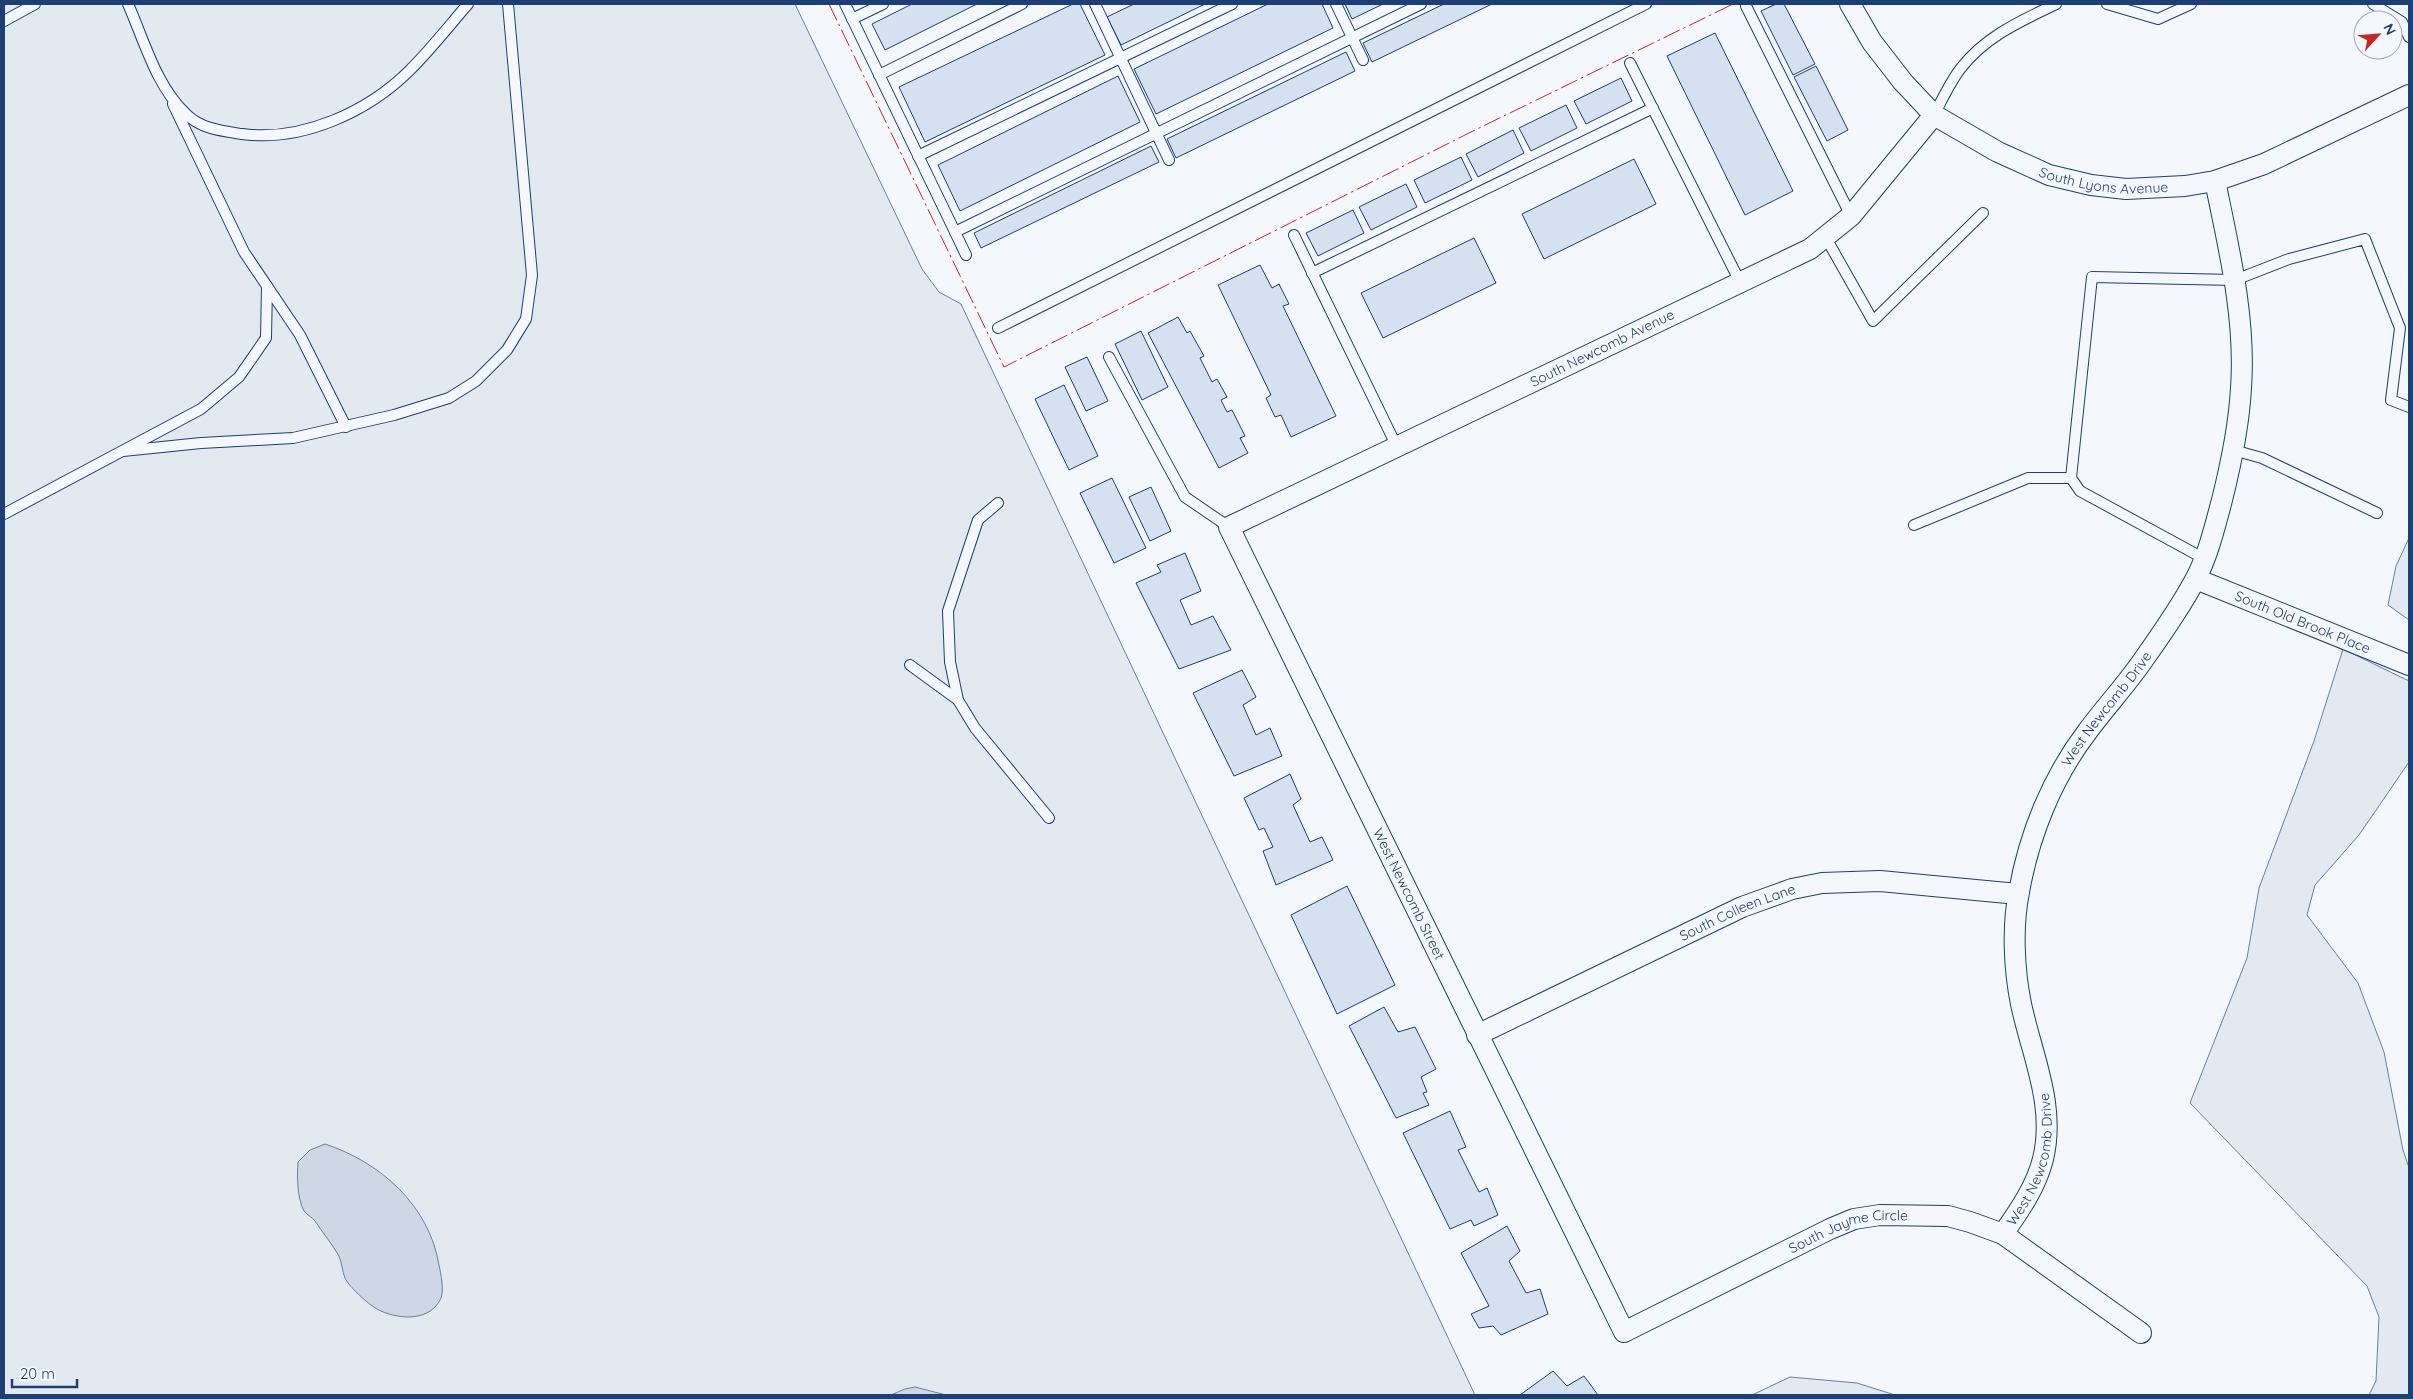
<svg xmlns="http://www.w3.org/2000/svg" width="2413" height="1399" viewBox="0 0 2413 1399" font-family="Quicksand,sans-serif">
	<style>
		.green { fill: #e3e9f0; stroke: #687fa3 }
		.water { fill: #cfd7e4; stroke: #687fa3 }
		.building { fill: #d5e0f0; stroke: #1d3f73 }
		.lines { fill: none; stroke-linecap: round; stroke-linejoin: round }
		.lane-casing { stroke: #1d3f73; stroke-width: 12 }
		.street-casing { stroke: #1d3f73; stroke-width: 22 }
		.lane { stroke: #f4f7fb; stroke-width: 10 }
		.street { stroke: #f4f7fb; stroke-width: 20 }
		.power { stroke: #c62828; stroke-width: 1; stroke-dasharray: 18 4 2.5 4; stroke-linecap: butt }
		.labels { text-anchor: middle; stroke-width: 4; stroke-linejoin: round; paint-order: stroke }
		.street-label { font-size: 14px; fill: #1d3f73; stroke: #f4f7fb }
	</style>
	<rect width="100%" height="100%" fill="#f4f7fb"/>
	<g class="green">
		<path d="M4,4H795L922,269L939,292L961,304L1475,1395H4Z"/>
		<path d="M2409,538V620L2388,605L2396,566Z"/>
		<path d="M2343,649L2409,681V762L2359,835L2315,885L2307,915L2358,983L2384,1052L2403,1150L2409,1168V1395H2369L2376,1381L2379,1317L2367,1286L2190,1103L2247,958L2259,888L2314,741Z"/>
		<path d="M1790,1377L1857,1383L1895,1395H1752Z"/>
	</g>
	<g class="water">
		<path d="M325,1144C380,1162 429,1205 439,1265C441,1274 444,1290 441,1298C431,1321 401,1320 381,1311C372,1308 349,1287 345,1278C342,1271 342,1263 339,1256C332,1244 323,1233 315,1221C312,1217 307,1215 304,1211C297,1198 297,1177 298,1162L310,1150Z"/>
		<path d="M915,1387L946,1395H891L905,1389Z"/>
	</g>
	<g class="building">
		<path d="M912,4H977L885,50L872,24Z"/>
		<path d="M1073,4H1080L1105,55L925,142L899,87Z"/>
		<path d="M1134,4H1205L1121,45L1107,17Z"/>
		<path d="M1268,4H1322L1333,28L1156,114L1134,69Z"/>
		<path d="M1345,4H1383L1352,19Z"/>
		<path d="M1444,4H1492L1372,62L1363,43Z"/>
		<path d="M1776,4H1784L1815,64L1793,75L1761,11Z"/>
		<path d="M1715,33L1793,191L1745,215L1667,56Z"/>
		<path d="M1346,52L1355,71L1176,158L1167,139Z"/>
		<path d="M1816,66L1848,130L1827,141L1794,77Z"/>
		<path d="M1118,76L1140,122L960,211L938,165Z"/>
		<path d="M1621,78L1632,101L1586,124L1574,101Z"/>
		<path d="M1566,105L1577,128L1531,151L1519,128Z"/>
		<path d="M1513,130L1524,153L1478,177L1466,154Z"/>
		<path d="M1151,146L1159,162L981,248L974,233Z"/>
		<path d="M1461,157L1472,180L1425,203L1414,180Z"/>
		<path d="M1634,159L1656,204L1544,259L1522,214Z"/>
		<path d="M1406,184L1417,207L1371,230L1359,207Z"/>
		<path d="M1353,210L1364,233L1318,256L1306,233Z"/>
		<path d="M1474,238L1496,283L1383,338L1361,293Z"/>
		<path d="M1260,265L1272,288L1279,284L1289,304L1283,306L1336,416L1291,437L1281,415L1275,417L1266,398L1271,395L1218,285Z"/>
		<path d="M1178,317L1187,333L1190,331L1204,356L1200,358L1212,382L1217,379L1227,397L1221,400L1227,412L1232,410L1245,436L1240,438L1248,453L1219,468L1148,333Z"/>
		<path d="M1141,331L1168,387L1142,400L1115,344Z"/>
		<path d="M1087,357L1108,401L1086,411L1065,367Z"/>
		<path d="M1064,385L1098,456L1069,470L1035,399Z"/>
		<path d="M1112,478L1146,548L1114,563L1080,493Z"/>
		<path d="M1151,487L1171,531L1150,541L1129,497Z"/>
		<path d="M1185,553L1201,591L1180,600L1191,625L1213,616L1231,650L1179,669L1136,583L1161,572L1157,565Z"/>
		<path d="M1242,670L1256,697L1243,705L1256,735L1270,728L1282,756L1234,776L1193,693Z"/>
		<path d="M1290,774L1301,799L1293,805L1310,842L1322,837L1333,860L1276,885L1263,851L1273,847L1264,828L1259,830L1244,798Z"/>
		<path d="M1347,886L1395,985L1337,1014L1291,915Z"/>
		<path d="M1384,1007L1398,1032L1415,1027L1436,1069L1421,1077L1427,1092L1423,1093L1429,1105L1396,1118L1349,1026Z"/>
		<path d="M1450,1111L1466,1147L1458,1150L1479,1192L1487,1188L1498,1215L1474,1226L1471,1220L1450,1229L1403,1133Z"/>
		<path d="M1507,1226L1520,1251L1509,1261L1526,1293L1540,1289L1548,1314L1501,1335L1493,1326L1479,1328L1471,1314L1489,1306L1461,1253Z"/>
		<path d="M1553,1371L1567,1386L1584,1376L1598,1395H1520Z"/>
	</g>
	<g class="lines">
		<defs>
			<g id="lane">
				<path d="M128,4C144,40 156,86 186,114C201,129 222,131 242,134C302,142 368,112 410,70C431,49 449,26 468,4"/>
				<path d="M845,4L955,232L1421,4"/>
				<path d="M1095,4L1169,160"/>
				<path d="M1336,4L1363,60"/>
				<path d="M2107,4L2158,19L2191,4"/>
				<path d="M2373,4L2402,22L2409,37"/>
				<path d="M1746,6L1851,216"/>
				<path d="M852,19L883,4"/>
				<path d="M4,21L35,4"/>
				<path d="M1630,63L1740,282"/>
				<path d="M879,75L1022,4"/>
				<path d="M173,104L244,252L300,335L346,427"/>
				<path d="M1934,115C1942,100 1950,82 1961,68C1986,36 2021,21 2056,4"/>
				<path d="M918,156L1232,4"/>
				<path d="M955,232L966,255"/>
				<path d="M1294,235L1397,447"/>
				<path d="M1826,238L1873,321L1983,213"/>
				<path d="M1312,273L1653,108"/>
				<path d="M998,328L1646,4"/>
				<path d="M1109,357L1185,497L1229,527"/>
				<path d="M2233,450L2262,458L2377,513"/>
				<path d="M123,451L201,443L293,438L394,415L449,398L476,381L507,350L526,319L532,275L508,4"/>
				<path d="M998,503L978,520L948,611L950,662L958,700L975,728L1049,818"/>
				<path d="M4,514L201,409L239,377L266,338L267,286"/>
				<path d="M1914,525L2028,478H2071"/>
				<path d="M2203,558L2080,491L2071,478L2092,277L2235,280L2289,259L2365,239L2400,328L2391,400L2409,407"/>
				<path d="M910,665L958,700"/>
			</g>
			<g id="street">
				<path id="s1" d="M1850,4L1872,42L1903,82L1934,115L1998,152L2049,175L2091,185L2126,189L2185,186L2215,181L2264,164L2409,95"/>
				<path id="s2" d="M1934,115L1851,216L1810,249L1229,527L1624,1332L1830,1229L1854,1219L1880,1215L1948,1216L1970,1222L2003,1234L2141,1333"/>
				<path id="s3" d="M2196,579L2409,665"/>
				<path id="s4" d="M1477,1035L1742,907L1792,889L1822,883L1880,881L2018,894"/>
				<path id="s5" d="M2003,1234C2019,1211 2036,1187 2043,1159C2056,1105 2032,1056 2021,1004C2014,969 2012,927 2019,892C2029,835 2052,778 2087,732C2106,706 2128,683 2146,656C2163,632 2181,606 2195,580C2208,556 2215,526 2222,500C2231,464 2239,426 2241,388C2246,319 2229,249 2215,181"/>
			</g>
		</defs>
		<use href="#lane" class="lane-casing"/>
		<use href="#street" class="street-casing"/>
		<use href="#lane" class="lane"/>
		<use href="#street" class="street"/>
		<path class="power" d="M829,4L1004,367L1473,131L1733,4"/>
	</g>
	<g class="labels">
		<g class="street-label">
			<text dy="5" stroke="none"><textPath href="#s1" startOffset="325">South Lyons Avenue</textPath></text>
			<text transform="translate(1602 348) rotate(-26)" y="5">South Newcomb Avenue</text>
			<text dy="5" stroke="none"><textPath href="#s3" startOffset="115">South Old Brook Place</textPath></text>
			<text dy="5" stroke="none"><textPath href="#s5" startOffset="562">West Newcomb Drive</textPath></text>
			<text dy="5" stroke="none"><textPath href="#s2" startOffset="1236">West Newcomb Street</textPath></text>
			<text dy="5" stroke="none"><textPath href="#s4" startOffset="288">South Colleen Lane</textPath></text>
			<text dy="5" stroke="none"><textPath href="#s5" startOffset="82">West Newcomb Drive</textPath></text>
			<text dy="5" stroke="none"><textPath href="#s2" startOffset="1972">South Jayme Circle</textPath></text>
		</g>
	</g>
	<rect width="2413" height="1399" fill="none" stroke="#1d3f73" stroke-width="10"/>
	<g transform="translate(2378 35) rotate(64)"><circle r="24" fill="#f4f7fb" stroke="#9eadc5"/>
	<path d="M0-4L9 19L0 12L-9 19Z" fill="#c62828"/>
	<text y="-8" font-size="14" font-weight="bold" text-anchor="middle" fill="#1d3f73">N</text>
	</g>
	<path d="M12 1379v8h65v-8" fill="none" stroke="#1d3f73" stroke-width="2.5"/>
	<text x="20" y="1379" font-size="15" fill="#1d3f73" stroke="#f4f7fb" stroke-width="4" paint-order="stroke">20 m</text>
</svg>
